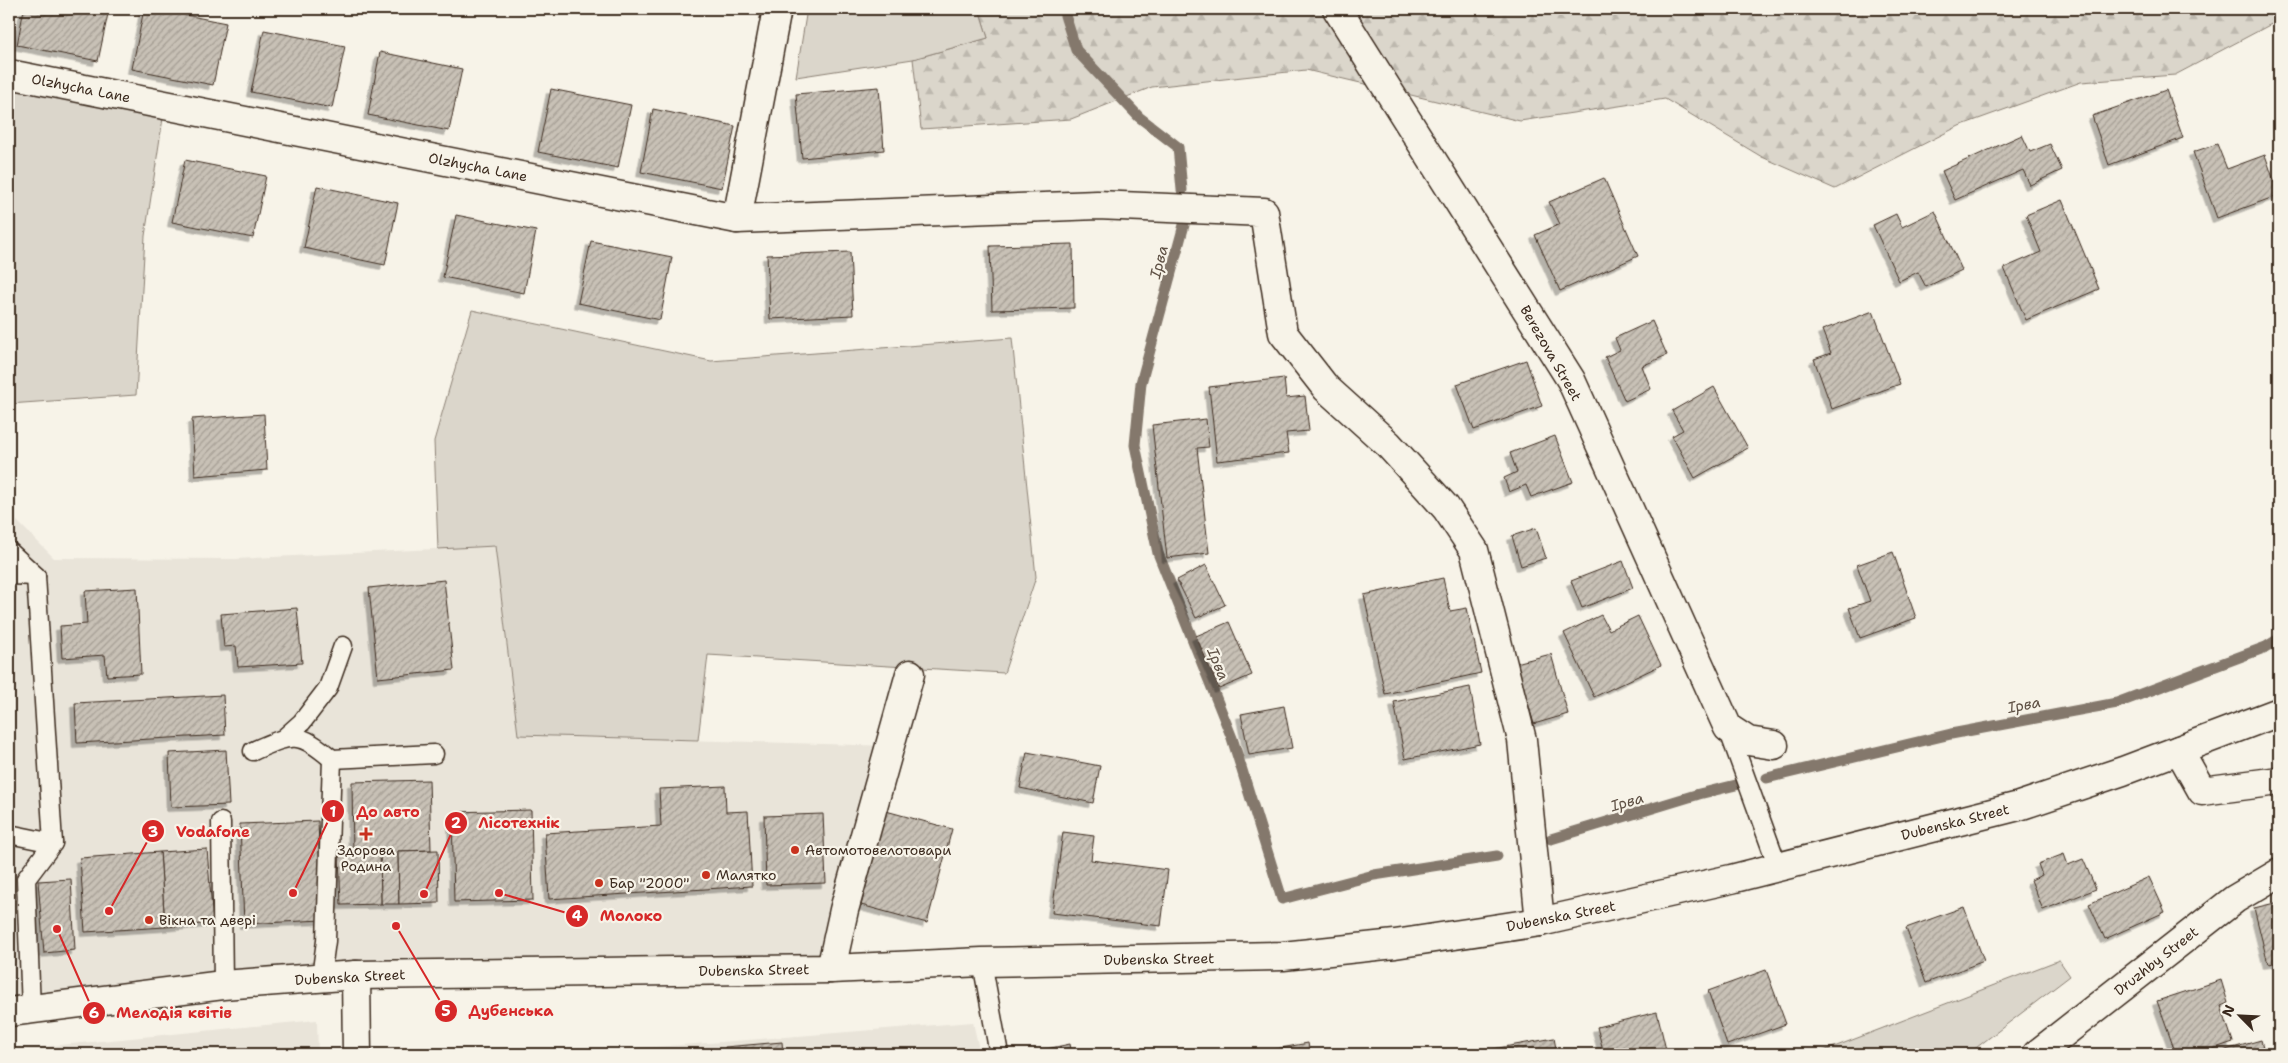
<svg xmlns="http://www.w3.org/2000/svg" width="2288" height="1063" viewBox="0 0 2288 1063" font-family="'Shantell Sans',sans-serif">
	<style>
		.built { fill: #e9e4d9 }
		.forest { fill: url(#forest-firs); stroke: #8b8074 }
		.garden { fill: #dbd6cb; stroke: #8b8074 }
		.lines { fill: none; stroke-linecap: round; stroke-linejoin: round }
		.stream { stroke: #84786c; stroke-width: 11 }
		.building { fill: url(#building-hatch); stroke: #3b2a1e; filter: url(#shadow) }
		.lane-casing { stroke: #3b2a1e; stroke-width: 21 }
		.street-casing { stroke: #3b2a1e; stroke-width: 31 }
		.secondary-casing { stroke: #3b2a1e; stroke-width: 31 }
		.lane { stroke: #f7f3e8; stroke-width: 18 }
		.street { stroke: #f7f3e8; stroke-width: 28 }
		.secondary { stroke: #f7f3e8; stroke-width: 28 }
		.poi-dot { fill: #c8321e; stroke: #f7f3e8; stroke-width: 2 }
		.labels { text-anchor: middle; stroke-width: 4.5; stroke-linejoin: round; paint-order: stroke }
		.street-label { font-size: 14px; fill: #3b2a1e; stroke: #f7f3e8 }
		.poi-label { font-size: 14px; fill: #3b2a1e; stroke: #f7f3e8; text-anchor: start }
		.water-label { font-size: 15px; font-style: italic; fill: #5f5145; stroke: #f7f3e8 }
		.leader { fill: none; stroke: #d62828; stroke-width: 2 }
		.callout-dot { fill: #d62828; stroke: #f7f3e8; stroke-width: 2 }
		.mark-label { font-size: 15px; text-anchor: middle; font-weight: bold; fill: #fff }
		.callout-label { font-size: 15px; text-anchor: middle; font-weight: bold; fill: #d62828; stroke: #f7f3e8; stroke-width: 4.5; stroke-linejoin: round; paint-order: stroke }
	</style>
	<defs>
		<pattern id="forest-firs" width="22" height="20" patternUnits="userSpaceOnUse" patternTransform="scale(1.25)"><rect width="22" height="20" fill="#dbd6cb"/><path d="M5 1l3.5 6h-7zM16 11l3.5 6h-7z" fill="#bdb8ae"/></pattern>
		<pattern id="building-hatch" width="6" height="6" patternUnits="userSpaceOnUse" patternTransform="scale(1.25)"><rect width="6" height="6" fill="#c8c1b6"/><path d="M-1 1l2-2M0 6l6-6M5 7l2-2" fill="none" stroke="#a49d93"/></pattern>
		<filter id="shadow"><feDropShadow dx="-4.5" dy="4.5" stdDeviation="0" flood-color="#0004"/></filter>
	</defs>
	<rect width="100%" height="100%" fill="#f7f3e8"/>
	<filter id="ink" filterUnits="userSpaceOnUse"><feTurbulence type="fractalNoise" baseFrequency=".02" numOctaves="2"/><feDisplacementMap in="SourceGraphic" scale="10" xChannelSelector="R" yChannelSelector="G"/><feConvolveMatrix kernelMatrix="1 2 1 2 8 2 1 2 1" color-interpolation-filters="sRGB"/></filter>
	<g filter="url(#ink)">
		<g class="built">
			<path d="M9,513L54,558L235,559L495,546L518,735L890,746L831,969L356,975L9,1012Z"/>
			<path d="M317,1020L318,1054H9V1050Z"/>
			<path d="M973,1022L980,1054H563L798,1036Z"/>
		</g>
		<path class="forest" d="M979,9H2279V20L2175,75L2081,82L1959,126L1835,189L1762,157L1665,99L1520,121L1306,70L1152,87L1071,119L921,129L913,59L988,38Z"/>
		<g class="garden">
			<path d="M807,9H979L988,38L913,59L796,77Z"/>
			<path d="M9,74L165,105L145,236L136,395L9,404Z"/>
			<path d="M472,310L711,361L1012,338L1036,577L1004,673L708,655L698,740L518,735L495,546L438,549L434,441Z"/>
			<path d="M2059,960L2070,976L1968,1054H1816Z"/>
		</g>
		<g class="lines">
			<g class="stream">
				<path d="M1063,9L1076,50L1139,117L1178,147L1182,190"/>
				<path d="M1184,225L1141,383L1135,445L1158,553L1232,738L1282,899L1374,875L1497,856"/>
				<path d="M1767,778L1951,734L2117,703L2266,647L2279,639"/>
				<path d="M1551,839L1699,794L1740,784"/>
			</g>
		</g>
		<g class="building">
			<path d="M24,9H109L98,61L17,45Z"/>
			<path d="M144,9H155L226,23L213,85L132,69Z"/>
			<path d="M264,30L345,46L332,108L251,92Z"/>
			<path d="M380,52L462,69L449,131L368,115Z"/>
			<path d="M879,87L884,150L802,158L796,94Z"/>
			<path d="M551,89L631,105L618,168L538,152Z"/>
			<path d="M2166,90L2183,138L2109,165L2092,116Z"/>
			<path d="M653,109L735,126L722,188L641,172Z"/>
			<path d="M2022,135L2030,152L2050,144L2062,170L2030,185L2023,170L1955,200L1942,171Z"/>
			<path d="M2217,144L2227,169L2265,155L2279,195L2217,218L2193,152Z"/>
			<path d="M185,160L266,176L253,238L172,222Z"/>
			<path d="M1604,178L1638,256L1560,291L1535,235L1560,224L1549,202Z"/>
			<path d="M317,186L398,203L385,265L304,248Z"/>
			<path d="M2062,200L2099,289L2026,320L2004,268L2041,252L2026,215Z"/>
			<path d="M1935,211L1962,270L1926,287L1918,272L1899,281L1873,225L1896,214L1902,227Z"/>
			<path d="M456,215L536,231L524,293L443,277Z"/>
			<path d="M591,241L672,257L660,320L578,303Z"/>
			<path d="M1073,244L1074,308L992,310L990,246Z"/>
			<path d="M850,252L853,315L770,319L767,255Z"/>
			<path d="M1873,311L1900,384L1832,409L1814,359L1831,353L1822,330Z"/>
			<path d="M1652,321L1667,355L1642,366L1651,389L1625,401L1605,357L1620,350L1615,338Z"/>
			<path d="M1526,360L1542,406L1474,430L1457,384Z"/>
			<path d="M1284,378L1286,398L1305,396L1309,431L1286,433L1289,453L1217,461L1209,387Z"/>
			<path d="M1714,387L1748,448L1695,478L1672,436L1683,430L1672,411Z"/>
			<path d="M264,414L267,470L195,476L192,419Z"/>
			<path d="M1206,419L1209,447L1197,448L1209,553L1167,558L1152,425Z"/>
			<path d="M1555,436L1573,482L1531,497L1526,485L1509,492L1504,478L1517,472L1510,453Z"/>
			<path d="M1536,528L1546,558L1521,566L1512,536Z"/>
			<path d="M1893,552L1916,618L1860,638L1849,608L1870,601L1857,565Z"/>
			<path d="M1623,561L1633,588L1582,608L1571,581Z"/>
			<path d="M1206,565L1225,605L1196,618L1177,580Z"/>
			<path d="M1443,578L1450,611L1467,608L1481,673L1385,694L1364,595Z"/>
			<path d="M444,580L454,670L378,678L369,588Z"/>
			<path d="M137,588L141,674L107,676L105,655L62,658L60,626L87,624L85,591Z"/>
			<path d="M297,608L302,663L238,667L236,646L224,647L221,614Z"/>
			<path d="M1601,615L1609,630L1638,616L1661,665L1594,697L1564,633Z"/>
			<path d="M1229,622L1252,675L1219,689L1196,636Z"/>
			<path d="M1551,654L1568,714L1534,724L1516,663Z"/>
			<path d="M1470,687L1480,744L1405,759L1394,702Z"/>
			<path d="M223,695L225,735L77,743L75,703Z"/>
			<path d="M1284,706L1292,748L1249,755L1241,714Z"/>
			<path d="M226,750L229,805L171,807L169,753Z"/>
			<path d="M1027,752L1100,766L1093,803L1020,788Z"/>
			<path d="M429,780L431,850L398,851L399,904H381L380,853L353,854L352,782Z"/>
			<path d="M725,786L726,812L748,811L752,886L549,899L545,833L661,826L659,789Z"/>
			<path d="M531,810L533,900L454,902L452,812Z"/>
			<path d="M886,811L952,829L927,923L861,905Z"/>
			<path d="M823,814L826,883L766,885L764,816Z"/>
			<path d="M318,821L322,920L244,924L240,824Z"/>
			<path d="M1063,832L1094,836L1091,860L1168,870L1161,926L1052,913Z"/>
			<path d="M207,849L213,923L165,927L160,852Z"/>
			<path d="M438,850L439,903L399,904L398,851Z"/>
			<path d="M160,852L165,927L85,932L80,858Z"/>
			<path d="M380,853L381,904L341,905L339,854Z"/>
			<path d="M2064,854L2068,865L2083,859L2096,889L2043,910L2031,880L2042,875L2038,864Z"/>
			<path d="M2149,877L2165,912L2105,939L2089,904Z"/>
			<path d="M71,879L75,950L44,953L38,881Z"/>
			<path d="M2279,902V962L2268,964L2254,908Z"/>
			<path d="M1964,907L1984,961L1926,983L1906,928Z"/>
			<path d="M1766,970L1786,1024L1727,1045L1708,991Z"/>
			<path d="M2221,980L2228,1003L2221,1006L2233,1042L2198,1054H2176L2157,1001Z"/>
			<path d="M1657,1012L1667,1054H1604L1597,1027Z"/>
			<path d="M1554,1038L1557,1054H1494L1493,1049Z"/>
			<path d="M2261,1040L2265,1054H2216L2215,1053Z"/>
			<path d="M782,1042L783,1054H726L725,1047Z"/>
			<path d="M1308,1043L1310,1054H1249Z"/>
			<path d="M1070,1044L1072,1054H1023Z"/>
		</g>
		<g class="lines">
			<defs>
				<g id="lane">
					<path d="M9,551L36,576L53,843L26,879L31,1010"/>
					<path d="M9,575L36,576"/>
					<path d="M1728,729L1778,867"/>
					<path d="M284,738L302,722L328,688L343,646"/>
					<path d="M253,751C292,734 298,730 332,759L434,754"/>
					<path d="M221,822L223,985"/>
					<path d="M9,834L53,843"/>
					<path d="M982,962L999,1054"/>
					<path d="M321,977L326,941L332,759"/>
				</g>
				<g id="street">
					<path d="M1337,9L1571,380L1728,728L1748,741L1774,745"/>
					<path d="M9,74L737,219L777,9"/>
					<path d="M737,219L1097,205L1264,212L1283,333L1326,388L1388,444L1446,508L1474,550L1522,740L1540,922"/>
					<path d="M2179,750L2202,791L2279,781"/>
					<path d="M831,969L844,910L910,674"/>
					<path d="M356,975L357,1054"/>
					<path d="M2037,1054L2235,899L2279,873"/>
				</g>
				<path id="secondary" d="M9,1012L223,985L356,975L831,969L982,962L1283,956L1395,944L1540,922L1731,879L2019,806L2123,771L2279,712"/>
			</defs>
			<use href="#lane" class="lane-casing"/>
			<use href="#street" class="street-casing"/>
			<use href="#secondary" class="secondary-casing"/>
			<use href="#lane" class="lane"/>
			<use href="#street" class="street"/>
			<use href="#secondary" class="secondary"/>
		</g>
	</g>
	<g class="poi-dot">
		<path d="M363.5 826.5h5v5h5v5h-5v5h-5v-5h-5v-5h5z"/>
		<circle cx="795" cy="850" r="5"/>
		<circle cx="706" cy="875" r="5"/>
		<circle cx="599" cy="883" r="5"/>
		<circle cx="149" cy="920" r="5"/>
	</g>
	<g class="labels">
		<g class="street-label">
			<text transform="translate(81 88) rotate(11)" y="5">Olzhycha Lane</text>
			<text transform="translate(478 167) rotate(11)" y="5">Olzhycha Lane</text>
			<text transform="translate(1551 353) rotate(60)" y="5">Berezova Street</text>
			<text transform="translate(1955 822) rotate(-14)" y="5">Dubenska Street</text>
			<text transform="translate(1561 916) rotate(-11)" y="5">Dubenska Street</text>
			<text transform="translate(1159 959) rotate(-1)" y="5">Dubenska Street</text>
			<text transform="translate(2156 961) rotate(-38)" y="5">Druzhby Street</text>
			<text transform="translate(754 970) rotate(-1)" y="5">Dubenska Street</text>
			<text transform="translate(350 977) rotate(-3)" y="5">Dubenska Street</text>
		</g>
		<g class="poi-label">
			<text x="366" y="855" text-anchor="middle">Здорова<tspan x="366" dy="16">Родина</tspan></text>
			<text x="805" y="855">Автомотовелотовари</text>
			<text x="716" y="880">Малятко</text>
			<text x="609" y="888">Бар "2000"</text>
			<text x="159" y="925">Вікна та двері</text>
		</g>
		<g class="water-label">
			<text transform="translate(1159 262) rotate(-75)" y="5">Ірва</text>
			<text transform="translate(1218 664) rotate(68)" y="5">Ірва</text>
			<text transform="translate(2024 705) rotate(-11)" y="5">Ірва</text>
			<text transform="translate(1627 802) rotate(-16)" y="5">Ірва</text>
		</g>
	</g>
	<path class="leader" d="M293 893L333 811M424 894L456 823M109 911L153 831M499 893L577 916M396 926L446 1011M57 929L94 1013"/>
	<g class="callout-dot">
		<circle cx="293" cy="893" r="5"/>
		<circle cx="424" cy="894" r="5"/>
		<circle cx="109" cy="911" r="5"/>
		<circle cx="499" cy="893" r="5"/>
		<circle cx="396" cy="926" r="5"/>
		<circle cx="57" cy="929" r="5"/>
		<circle cx="333" cy="811" r="12"/>
		<circle cx="456" cy="823" r="12"/>
		<circle cx="153" cy="831" r="12"/>
		<circle cx="577" cy="916" r="12"/>
		<circle cx="446" cy="1011" r="12"/>
		<circle cx="94" cy="1013" r="12"/>
	</g>
	<g class="mark-label">
		<text x="333" y="817">1</text>
		<text x="456" y="828">2</text>
		<text x="153" y="837">3</text>
		<text x="577" y="921">4</text>
		<text x="446" y="1016">5</text>
		<text x="94" y="1018">6</text>
	</g>
	<g class="callout-label">
		<text x="388" y="817">До авто</text>
		<text x="519" y="828">Лісотехнік</text>
		<text x="213" y="837">Vodafone</text>
		<text x="631" y="921">Молоко</text>
		<text x="511" y="1016">Дубенська</text>
		<text x="174" y="1018">Мелодія квітів</text>
	</g>
	<rect width="2288" height="1063" fill="none" stroke="#f7f3e8" stroke-width="30"/>
	<rect x="15" y="15" width="2258" height="1033" fill="none" stroke="#3b2a1e" stroke-width="2" filter="url(#ink)"/>
	<g transform="translate(2240 1016) rotate(294)" stroke="#f7f3e8" stroke-width="4" paint-order="stroke">
	<path d="M0-4L9 19L0 12L-9 19Z" fill="#3b2a1e"/>
	<text y="-8" font-size="14" font-weight="bold" text-anchor="middle" fill="#3b2a1e">N</text>
	</g>
</svg>
